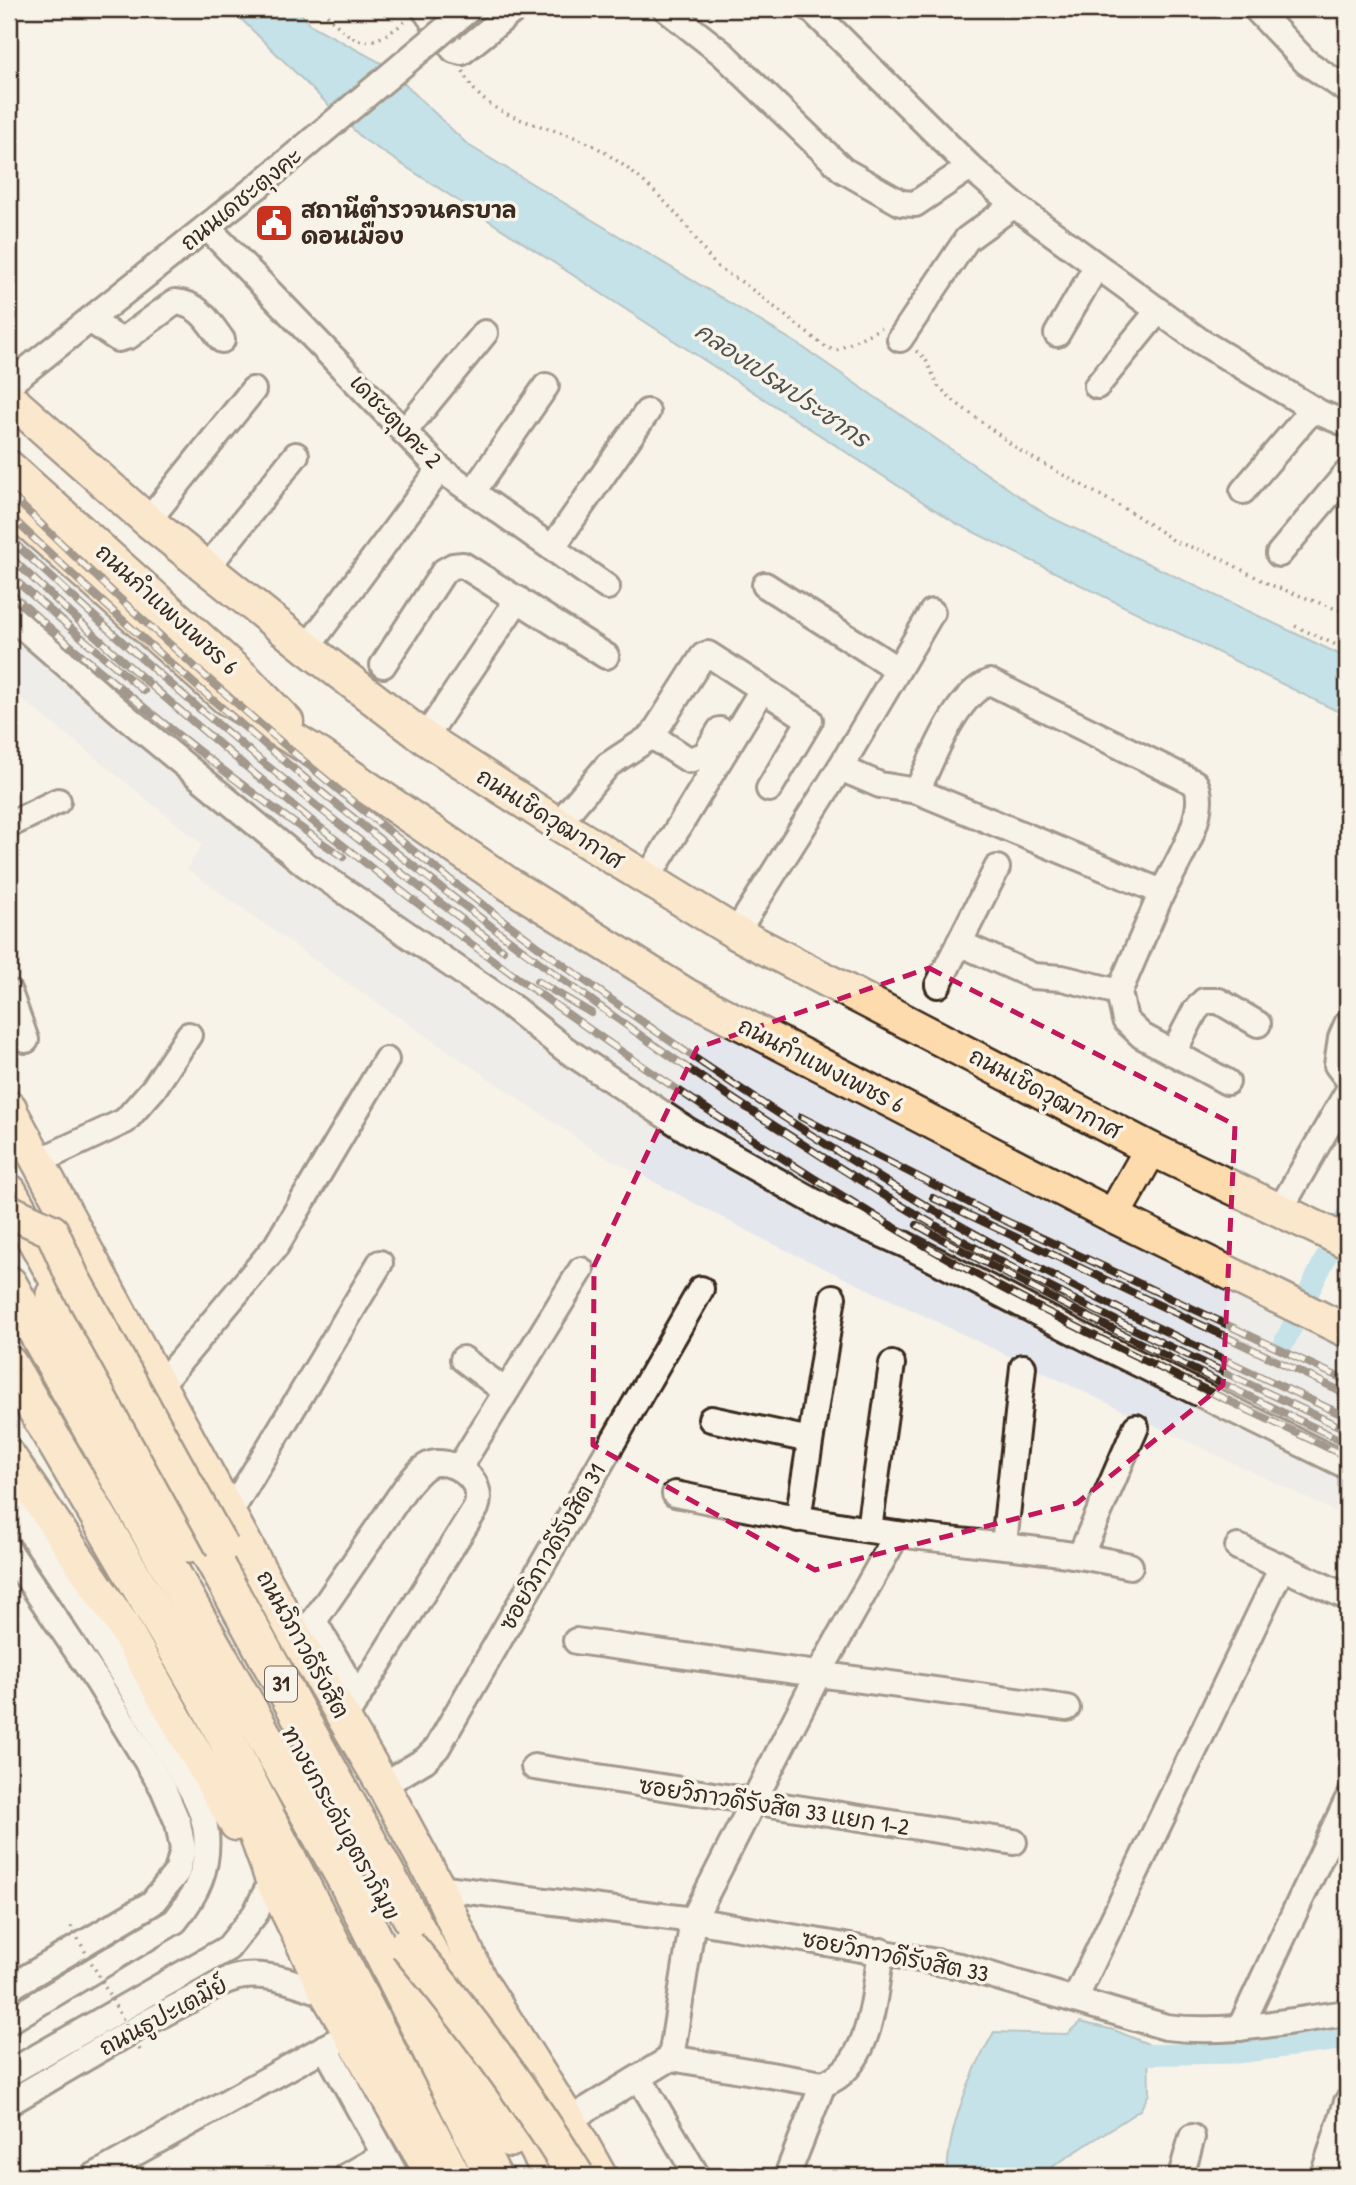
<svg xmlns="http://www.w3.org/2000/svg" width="1356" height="2185" viewBox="0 0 1356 2185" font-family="'Patrick Hand','Playpen Sans Thai',sans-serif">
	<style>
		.built { fill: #e3e6ec }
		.water { fill: #88cee9; stroke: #698c98; stroke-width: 2 }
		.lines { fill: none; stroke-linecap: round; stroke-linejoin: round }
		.canal { stroke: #88cee9; stroke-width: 21 }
		.minor-casing { stroke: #3b2a1e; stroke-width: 30 }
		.major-casing { stroke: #3b2a1e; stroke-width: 37 }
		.highway-casing { stroke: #3b2a1e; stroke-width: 40 }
		.path { stroke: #3b2a1e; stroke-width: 3.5; stroke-dasharray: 2 5; stroke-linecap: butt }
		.minor { stroke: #f7f3e8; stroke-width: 24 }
		.major { stroke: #fedbac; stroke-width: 32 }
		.highway { stroke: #fedbac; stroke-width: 35 }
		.rail-casing { stroke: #3b2a1e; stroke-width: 8 }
		.rail { stroke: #f7f3e8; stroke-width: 5; stroke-dasharray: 16; stroke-linecap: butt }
		.minor-bridge-casing { stroke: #3b2a1e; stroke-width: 30; stroke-linecap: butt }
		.major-bridge-casing { stroke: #3b2a1e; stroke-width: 37; stroke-linecap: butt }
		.highway-bridge-casing { stroke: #3b2a1e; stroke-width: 40; stroke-linecap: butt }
		.path-bridge { stroke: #3b2a1e; stroke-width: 3.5; stroke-dasharray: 2 5; stroke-linecap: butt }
		.minor-bridge { stroke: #f7f3e8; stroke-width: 24 }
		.major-bridge { stroke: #fedbac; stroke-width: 32 }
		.highway-bridge { stroke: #fedbac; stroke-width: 35 }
		.marked { fill: none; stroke: #c2185b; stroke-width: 5; stroke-dasharray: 14 9; stroke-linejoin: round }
		.labels { text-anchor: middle; stroke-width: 7; stroke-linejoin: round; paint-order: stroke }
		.shield { fill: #f7f3e8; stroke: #73665b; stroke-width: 2 }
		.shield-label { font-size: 21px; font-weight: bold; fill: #3b2a1e }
		.street-label { font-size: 23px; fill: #3b2a1e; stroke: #f7f3e8 }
		.poi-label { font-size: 23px; font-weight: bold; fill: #3b2a1e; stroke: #f7f3e8; text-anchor: start }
		.water-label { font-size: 24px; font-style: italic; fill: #4e5351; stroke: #f7f3e8 }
	</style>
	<rect width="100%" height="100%" fill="#f7f3e8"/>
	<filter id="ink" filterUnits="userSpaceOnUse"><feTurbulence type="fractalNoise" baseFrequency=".0143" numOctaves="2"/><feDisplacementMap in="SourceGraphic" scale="14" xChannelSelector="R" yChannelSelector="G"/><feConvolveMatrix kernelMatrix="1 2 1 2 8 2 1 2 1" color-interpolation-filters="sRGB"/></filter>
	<g filter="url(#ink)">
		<path class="built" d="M9,456L204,656L483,889L608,969L1347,1340V1517L769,1242L599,1153L326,968L187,869L202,844L9,688Z"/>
		<g class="water">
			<path d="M231,9H298L309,24L385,65L468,145L798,344L1048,516L1347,658V716L957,524L363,139Z"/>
			<path d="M1080,2022L1114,2030L1148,2044L1149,2094L1140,2110L1038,2176H947C948,2128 970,2074 994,2032L1067,2034Z"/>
		</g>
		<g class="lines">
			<g class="canal">
				<path d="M1285,1341L1347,1214"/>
				<path d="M1121,2055L1237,2053L1347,2039"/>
			</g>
			<defs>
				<g id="minor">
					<path d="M424,9L454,50L462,52L515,9"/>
					<path d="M666,9L723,54L843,170L901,203L915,204L970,167"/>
					<path d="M811,9L970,167L1014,205L1200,341L1320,413L1347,424"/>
					<path d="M1256,9L1306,62L1347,90"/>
					<path d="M207,227L440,469L607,587"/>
					<path d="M90,320L118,339L129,336L175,302C200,304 208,321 222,340"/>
					<path d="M1057,334L1096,267"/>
					<path d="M900,339L967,239L1014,205"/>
					<path d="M9,384L258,186"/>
					<path d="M1097,386L1158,311"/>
					<path d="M404,432L485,333"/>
					<path d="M1243,491L1313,409"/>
					<path d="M473,492L546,386"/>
					<path d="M148,521L253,390"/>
					<path d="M552,548L647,412"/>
					<path d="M1279,554L1347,473"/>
					<path d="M206,569L296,455"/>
					<path d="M765,585L897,669"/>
					<path d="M9,615L125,716L305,864L507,1003L565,1049L687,1130L838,1215L906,1245L1086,1338L1347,1466"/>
					<path d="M307,648L440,469"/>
					<path d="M383,665L444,571L453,566L463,565L606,656"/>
					<path d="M652,736L689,760L705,755L720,730"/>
					<path d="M425,738L518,599"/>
					<path d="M840,768L880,785L917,791L1162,892L1119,992"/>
					<path d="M917,791C933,758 955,695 990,682L1195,783C1211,810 1175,867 1162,892"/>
					<path d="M558,824L608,765L652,736L703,656L708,654L810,720L769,789"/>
					<path d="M9,825L58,801"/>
					<path d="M647,879L762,690"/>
					<path d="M736,933L840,768L932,612"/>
					<path d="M959,943L1033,976L1062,978L1119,992L1125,1020L1142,1036L1227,1082"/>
					<path d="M938,985L997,868"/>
					<path d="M9,992L26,1040"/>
					<path d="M1347,1024L1341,1038L1337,1065L1347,1078"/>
					<path d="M1173,1053L1195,1011L1204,1001H1219L1258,1024"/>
					<path d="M37,1162L125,1121L154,1088L189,1035"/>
					<path d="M1280,1210L1347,1093"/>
					<path d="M463,1359L505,1391"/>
					<path d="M160,1385L276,1246L386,1060"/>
					<path d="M711,1419L810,1440"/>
					<path d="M459,1468L581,1270"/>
					<path d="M675,1494C749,1509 822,1524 897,1534C976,1544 1053,1548 1130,1566"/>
					<path d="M9,1502C65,1581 117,1662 165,1746C180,1772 203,1801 206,1833C209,1868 197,1894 175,1921L9,2021"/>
					<path d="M231,1511L380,1263"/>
					<path d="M798,1519L833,1297"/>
					<path d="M869,1529L892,1364"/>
					<path d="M1004,1544L1023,1367"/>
					<path d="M1238,1547L1347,1597"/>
					<path d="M9,1551L98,1682L163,1788L178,1823L183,1849L177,1872L152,1903L9,1988"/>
					<path d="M1081,1554L1136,1427"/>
					<path d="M314,1621L358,1698"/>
					<path d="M295,1635L314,1621L406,1487C414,1478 423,1464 436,1463C461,1462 485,1484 476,1508L344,1719"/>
					<path d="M576,1641L1067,1708"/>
					<path d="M534,1767L1014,1842"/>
					<path d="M383,1785L425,1760L437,1748L701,1289"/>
					<path d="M438,1887L693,1920L960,1966L1166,2027C1227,2035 1287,2021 1347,2013"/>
					<path d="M1075,1999L1282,1567"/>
					<path d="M1240,2028L1347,1801"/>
					<path d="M325,2047L396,2176"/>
					<path d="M671,2058L693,1920L818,1675L897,1534"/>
					<path d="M9,2073L228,1948L255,1914L272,1880"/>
					<path d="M640,2079L697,2176"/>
					<path d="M9,2103C67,2069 125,2033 186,2002C204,1993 224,1978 244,1976C273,1973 301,1985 327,1994"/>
					<path d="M569,2120L671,2058L823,2084C872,2067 874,1995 881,1951"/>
					<path d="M94,2176L349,2034"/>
					<path d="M347,2176L384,2155"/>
					<path d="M787,2176L823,2084"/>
					<path d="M1181,2176L1192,2137"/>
					<path d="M1323,2176L1347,2102"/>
				</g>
				<g id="major">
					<path d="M9,398L148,521L307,648L425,738L558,824L736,933L1151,1149L1347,1242"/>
					<path d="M9,467L244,678L287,722"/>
					<path d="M9,506L226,698L320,755L510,885L688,996L1113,1216L1347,1331"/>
					<path d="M9,1108L295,1635L383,1785L438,1887L480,1980L569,2120L600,2176"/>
					<path d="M1113,1216L1151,1149"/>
					<path d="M9,1456L121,1622L236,1824"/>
					<path d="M238,1787L272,1880L327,1994L433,2176"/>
				</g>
				<g id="highway">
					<path d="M9,1112V1109"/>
					<path d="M9,1192L75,1311"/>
					<path d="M9,1284L346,1881L493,2176"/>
					<path d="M54,1295L189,1544"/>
					<path d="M9,1364L206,1700L453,2176"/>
					<path d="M189,1516L443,1976"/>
					<path d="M428,1984L510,2139"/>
					<path d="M512,2102L552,2176"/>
				</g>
			</defs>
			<use href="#minor" class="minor-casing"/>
			<use href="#major" class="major-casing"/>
			<use href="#highway" class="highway-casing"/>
			<g class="path">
				<path d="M322,9C354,45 365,53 406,21"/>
				<path d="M463,71C487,127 555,121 601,150C631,169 661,195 684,223C696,237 703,252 716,265C725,274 738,278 747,286C774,306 800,328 827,348L837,350L881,328"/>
				<path d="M916,351L925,358L938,386L955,402L1022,452L1134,514L1176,542L1212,554L1271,585L1347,613"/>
				<path d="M1295,626L1347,650"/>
			</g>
			<use href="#minor" class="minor"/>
			<use href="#major" class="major"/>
			<use href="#highway" class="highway"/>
			<defs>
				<g id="rail">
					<path d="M9,493C278,757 572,990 893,1186C1038,1275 1194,1345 1347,1417"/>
					<path d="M9,515C279,771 569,1003 887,1197C1034,1286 1192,1357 1347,1430"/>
					<path d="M9,538C165,685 330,822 503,950"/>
					<path d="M9,556C273,806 565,1027 875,1216C1026,1308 1188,1381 1347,1457"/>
					<path d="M9,575L144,691"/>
					<path d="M9,592C115,686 225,777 343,857"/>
					<path d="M537,981L591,1013"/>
					<path d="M801,1117L989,1213L1347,1381"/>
					<path d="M933,1198L1347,1394"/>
					<path d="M917,1225C1057,1304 1201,1374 1347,1443"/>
				</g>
			</defs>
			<use href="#rail" class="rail-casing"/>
			<use href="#rail" class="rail"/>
			<defs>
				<path id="minor-bridge" d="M258,186L469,9"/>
				<path id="major-bridge" d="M9,1211L52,1231L73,1278L222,1547"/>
				<path id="highway-bridge" d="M407,1945C469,2018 525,2094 576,2176"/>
			</defs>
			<use href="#minor-bridge" class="minor-bridge-casing"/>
			<use href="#major-bridge" class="major-bridge-casing"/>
			<use href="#highway-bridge" class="highway-bridge-casing"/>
			<path class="path-bridge" d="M71,1926L141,2052"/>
			<use href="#minor-bridge" class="minor-bridge"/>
			<use href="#major-bridge" class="major-bridge"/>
			<use href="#highway-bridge" class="highway-bridge"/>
		</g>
	</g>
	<path d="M0 0H1356V2185H0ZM929,968L1235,1125L1223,1385L1077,1503L815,1570L593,1445L594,1266L697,1048Z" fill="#f7f3e8" fill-opacity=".55" fill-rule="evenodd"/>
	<path class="marked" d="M929,968L1235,1125L1223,1385L1077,1503L815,1570L593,1445L594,1266L697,1048Z"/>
	<defs>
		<symbol id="civic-square" viewBox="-11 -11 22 22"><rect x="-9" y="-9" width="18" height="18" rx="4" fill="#c8321e" stroke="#f7f3e8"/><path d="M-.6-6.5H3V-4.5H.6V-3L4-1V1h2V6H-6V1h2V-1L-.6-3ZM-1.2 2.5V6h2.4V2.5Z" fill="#fff"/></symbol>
	</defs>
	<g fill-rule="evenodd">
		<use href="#civic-square" x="252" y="201" width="44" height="44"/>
	</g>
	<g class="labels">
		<rect class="shield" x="265" y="1666.5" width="32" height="35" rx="5"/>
		<g class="shield-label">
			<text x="281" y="1691">31</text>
		</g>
		<g class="street-label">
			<text transform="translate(241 199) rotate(-39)" y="8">ถนนเดชะตุงคะ</text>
			<text transform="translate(396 421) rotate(46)" y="8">เดชะตุงคะ 2</text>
			<text transform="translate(167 609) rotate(42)" y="8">ถนนกำแพงเพชร 6</text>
			<text transform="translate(550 818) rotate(32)" y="8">ถนนเชิดวุฒากาศ</text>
			<text transform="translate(821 1065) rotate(27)" y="8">ถนนกำแพงเพชร 6</text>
			<text transform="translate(1045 1093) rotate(28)" y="8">ถนนเชิดวุฒากาศ</text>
			<text transform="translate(552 1547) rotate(-60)" y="8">ซอยวิภาวดีรังสิต 31</text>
			<text transform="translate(303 1644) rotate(61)" y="8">ถนนวิภาวดีรังสิต</text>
			<text transform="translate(774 1806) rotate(9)" y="8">ซอยวิภาวดีรังสิต 33 แยก 1-2</text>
			<text transform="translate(341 1823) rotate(61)" y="8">ทางยกระดับอุตราภิมุข</text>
			<text transform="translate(895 1956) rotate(11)" y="8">ซอยวิภาวดีรังสิต 33</text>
			<text transform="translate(163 2016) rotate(-28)" y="8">ถนนธูปะเตมีย์</text>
		</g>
		<g class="poi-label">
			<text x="301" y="218">สถานีตำรวจนครบาล<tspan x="301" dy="26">ดอนเมือง</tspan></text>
		</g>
		<g class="water-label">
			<text transform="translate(782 385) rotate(34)" y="8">คลองเปรมประชากร</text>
		</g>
	</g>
	<rect width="1356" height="2185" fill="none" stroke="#f7f3e8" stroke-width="35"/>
	<rect x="18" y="18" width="1321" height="2150" fill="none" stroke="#3b2a1e" stroke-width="2.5" filter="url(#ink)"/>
</svg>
